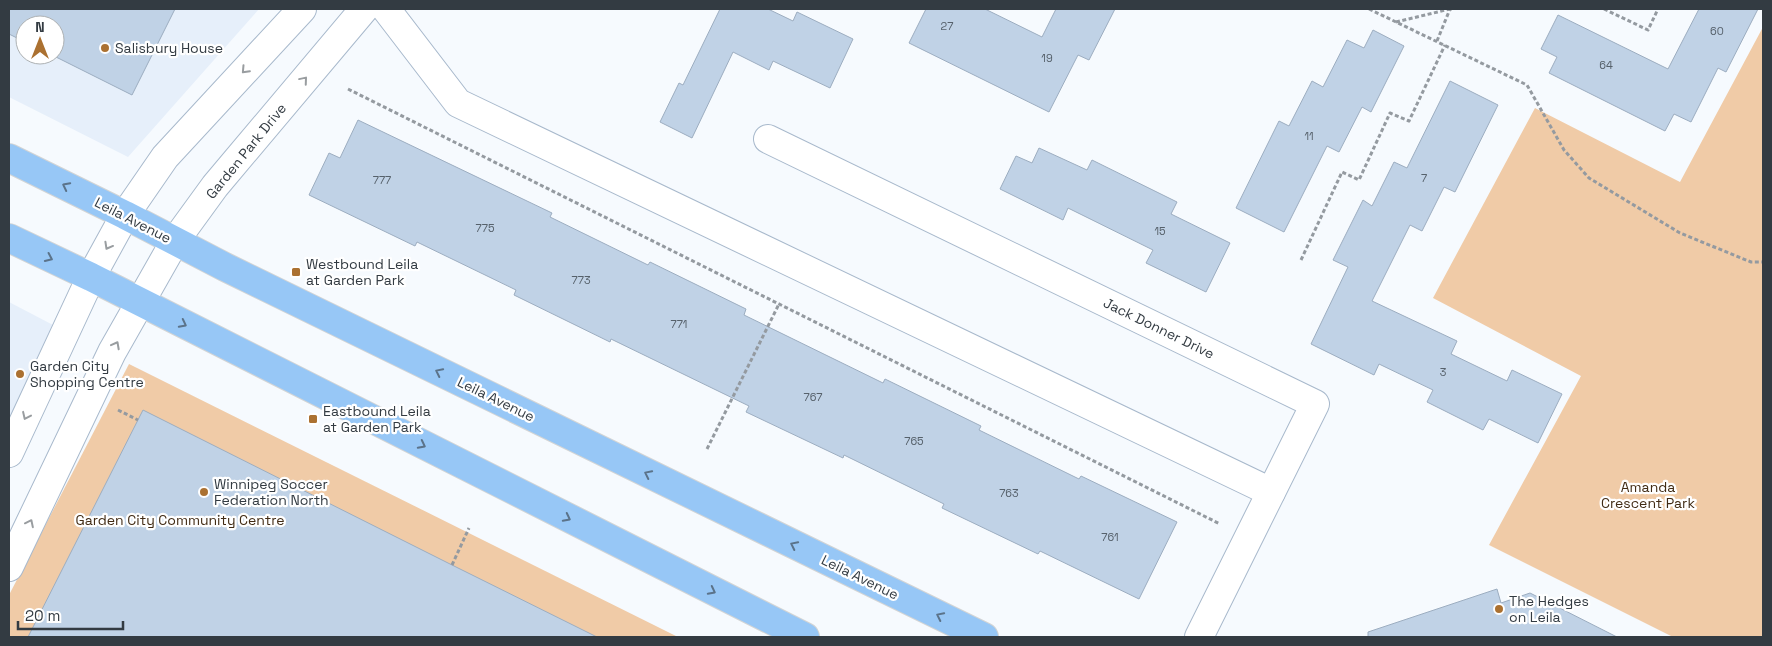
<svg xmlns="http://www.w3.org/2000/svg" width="1772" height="646" viewBox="0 0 1772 646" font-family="'Space Grotesk',sans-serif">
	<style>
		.built { fill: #e6effa; fill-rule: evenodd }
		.green { fill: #f0cba7 }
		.building { fill: #c0d2e6; stroke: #9cadc0 }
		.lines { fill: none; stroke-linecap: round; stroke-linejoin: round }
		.minor-casing { stroke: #a8b9cc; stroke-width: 30 }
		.major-casing { stroke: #d2d4d5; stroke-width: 30 }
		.path { stroke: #949aa0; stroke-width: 3; stroke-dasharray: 4 2.5; stroke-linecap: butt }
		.minor { stroke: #fff; stroke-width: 28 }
		.major { stroke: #97c7f6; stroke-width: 28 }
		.oneway { stroke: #999da0 }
		.oneway2 { stroke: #5b738a }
		.poi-dot { fill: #ab7131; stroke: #fff; stroke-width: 2 }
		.labels { text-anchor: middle; stroke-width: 4.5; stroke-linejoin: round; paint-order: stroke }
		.number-label { font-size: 11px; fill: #56616b }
		.poi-label { font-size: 14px; fill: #333b42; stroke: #fff; text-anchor: start }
		.street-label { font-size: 14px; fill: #333b42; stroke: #fff }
		.park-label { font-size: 14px; fill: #412b14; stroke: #fff }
	</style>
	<rect width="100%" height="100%" fill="#f6fafe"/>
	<g class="built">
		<path d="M9,9H259L128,157L9,97ZM25,25H55V55H25Z"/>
		<path d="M9,302L55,326L9,423Z"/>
	</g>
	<g class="green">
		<path d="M1763,27V637H1673L1489,545L1581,376L1433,298L1535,108L1680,182Z"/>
		<path d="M129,364L678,637H9V595Z"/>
	</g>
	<g class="building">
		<path d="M9,9H175L132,95L52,55H55V25H25V42L9,34Z"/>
		<path d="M720,9H768L793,21L797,12L853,39L830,88L773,61L769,70L733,52L692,138L660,122L679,83L683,85Z"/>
		<path d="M926,9H985L1042,37L1056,9H1115L1089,60L1078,55L1049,112L909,43Z"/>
		<path d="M1699,9H1758L1726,72L1718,68L1691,122L1674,114L1665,131L1549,73L1557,57L1541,49L1558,15L1668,69Z"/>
		<path d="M1373,30L1404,46L1371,112L1362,107L1339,152L1327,146L1284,232L1236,208L1279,121L1289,126L1312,81L1323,87L1347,40L1364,48Z"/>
		<path d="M1450,81L1498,105L1455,192L1444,187L1422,231L1410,225L1372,301L1457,341L1451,354L1507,381L1512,370L1562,394L1538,443L1489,419L1483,430L1427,402L1433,390L1379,364L1374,375L1311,344L1348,267L1333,260L1363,200L1372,206L1394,162L1407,168Z"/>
		<path d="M358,120L552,213L550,217L648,265L650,262L746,309L744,315L883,383L885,379L981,426L979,430L1079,479L1081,476L1177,522L1139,599L1040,551L1038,554L942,508L944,504L844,455L843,458L746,412L749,406L611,339L610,342L514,295L516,290L417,242L415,246L309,195L329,153L340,158Z"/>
		<path d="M1039,148L1087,170L1092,160L1177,202L1171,214L1230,243L1206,292L1146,263L1153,250L1068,208L1063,220L1000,189L1016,156L1032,163Z"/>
		<path d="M143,410L452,565L597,637H28Z"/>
		<path d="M1497,589L1501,603L1530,593L1617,637H1368V632Z"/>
	</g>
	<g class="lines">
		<defs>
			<g id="minor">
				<path d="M386,9L458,103L1271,492"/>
				<path d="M768,139L1315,404L1199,637"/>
				<path d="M9,453L91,277L125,215L165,157L302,9"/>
				<path d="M9,567L112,352L175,241L215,186L364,9"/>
			</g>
			<g id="major">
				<path d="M9,158L125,215L225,267L984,637"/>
				<path d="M9,238L91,277L805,637"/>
			</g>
		</defs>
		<use href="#minor" class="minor-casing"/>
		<use href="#major" class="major-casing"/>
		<g class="path">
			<path d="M1369,9L1527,85L1564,150L1589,178L1680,233L1751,262H1763"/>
			<path d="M1604,9L1648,30L1658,9"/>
			<path d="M1396,22L1450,9"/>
			<path d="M1437,41L1450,9H1453"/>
			<path d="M348,89L1220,524"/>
			<path d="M1301,260L1342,172L1359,180L1390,113L1409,121L1445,45"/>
			<path d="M118,410L138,420"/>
			<path d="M707,449L779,304"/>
			<path d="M452,565L469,528"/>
		</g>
		<use href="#minor" class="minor"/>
		<use href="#major" class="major"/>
	</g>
	<defs><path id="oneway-chevron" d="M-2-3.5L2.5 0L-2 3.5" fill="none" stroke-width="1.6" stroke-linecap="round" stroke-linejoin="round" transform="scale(1.25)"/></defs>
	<g class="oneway">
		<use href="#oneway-chevron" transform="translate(245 70) rotate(133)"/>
		<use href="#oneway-chevron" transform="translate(304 80) rotate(-50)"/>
		<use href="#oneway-chevron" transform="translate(108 246) rotate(119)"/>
		<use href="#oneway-chevron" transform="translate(116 345) rotate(-62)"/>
		<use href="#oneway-chevron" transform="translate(26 416) rotate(115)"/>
		<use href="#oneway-chevron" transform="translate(30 523) rotate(-64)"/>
	</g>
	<g class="oneway2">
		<use href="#oneway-chevron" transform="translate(66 186) rotate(-153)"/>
		<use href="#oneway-chevron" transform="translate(49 258) rotate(25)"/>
		<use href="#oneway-chevron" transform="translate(183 324) rotate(27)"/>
		<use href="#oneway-chevron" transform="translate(439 372) rotate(-154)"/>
		<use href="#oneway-chevron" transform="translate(422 445) rotate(27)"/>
		<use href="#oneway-chevron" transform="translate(648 474) rotate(-154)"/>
		<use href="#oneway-chevron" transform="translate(567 518) rotate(27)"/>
		<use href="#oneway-chevron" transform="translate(794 545) rotate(-154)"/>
		<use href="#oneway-chevron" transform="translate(712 591) rotate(27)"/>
		<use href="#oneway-chevron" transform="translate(940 616) rotate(-154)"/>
	</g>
	<g class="poi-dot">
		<circle cx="105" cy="48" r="5"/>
		<rect x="291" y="267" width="10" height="10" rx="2.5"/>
		<circle cx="20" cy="374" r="5"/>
		<rect x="308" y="414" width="10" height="10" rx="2.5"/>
		<circle cx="204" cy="492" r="5"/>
		<circle cx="1499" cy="609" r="5"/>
	</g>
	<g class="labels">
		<g class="number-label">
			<text x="947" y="30">27</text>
			<text x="1717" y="35">60</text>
			<text x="1047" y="62">19</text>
			<text x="1606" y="69">64</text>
			<text x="1309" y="140">11</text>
			<text x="1424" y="182">7</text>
			<text x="382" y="184">777</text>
			<text x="485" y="232">775</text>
			<text x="1160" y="235">15</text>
			<text x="581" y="284">773</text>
			<text x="679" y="328">771</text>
			<text x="1443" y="376">3</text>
			<text x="813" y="401">767</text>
			<text x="914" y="445">765</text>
			<text x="1009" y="497">763</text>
			<text x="1110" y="541">761</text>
		</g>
		<g class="poi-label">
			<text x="115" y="53">Salisbury House</text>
			<text x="306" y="269">Westbound Leila<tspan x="306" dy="16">at Garden Park</tspan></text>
			<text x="30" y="371">Garden City<tspan x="30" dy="16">Shopping Centre</tspan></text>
			<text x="323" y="416">Eastbound Leila<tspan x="323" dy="16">at Garden Park</tspan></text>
			<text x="214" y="489">Winnipeg Soccer<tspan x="214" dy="16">Federation North</tspan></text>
			<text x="1509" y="606">The Hedges<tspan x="1509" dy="16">on Leila</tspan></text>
		</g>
		<g class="street-label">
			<text transform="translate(246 151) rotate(-51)" y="5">Garden Park Drive</text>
			<text transform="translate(133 220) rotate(27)" y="5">Leila Avenue</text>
			<text transform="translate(1159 328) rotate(26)" y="5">Jack Donner Drive</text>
			<text transform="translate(496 399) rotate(26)" y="5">Leila Avenue</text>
			<text transform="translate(860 577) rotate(26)" y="5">Leila Avenue</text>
		</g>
		<g class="park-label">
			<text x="1648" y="492">Amanda<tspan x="1648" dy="16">Crescent Park</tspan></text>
			<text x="180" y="525">Garden City Community Centre</text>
		</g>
	</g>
	<rect width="1772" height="646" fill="none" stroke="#333b42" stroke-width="20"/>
	<g transform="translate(40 40)"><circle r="24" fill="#ffffff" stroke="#adb1b3"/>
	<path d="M0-4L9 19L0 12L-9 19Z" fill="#ab7131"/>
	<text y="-8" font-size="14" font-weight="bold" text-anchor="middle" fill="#333b42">N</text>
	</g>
	<path d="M18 621v8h105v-8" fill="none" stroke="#333b42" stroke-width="2.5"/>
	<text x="25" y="621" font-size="15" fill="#333b42" stroke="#ffffff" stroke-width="4" paint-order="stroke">20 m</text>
</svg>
